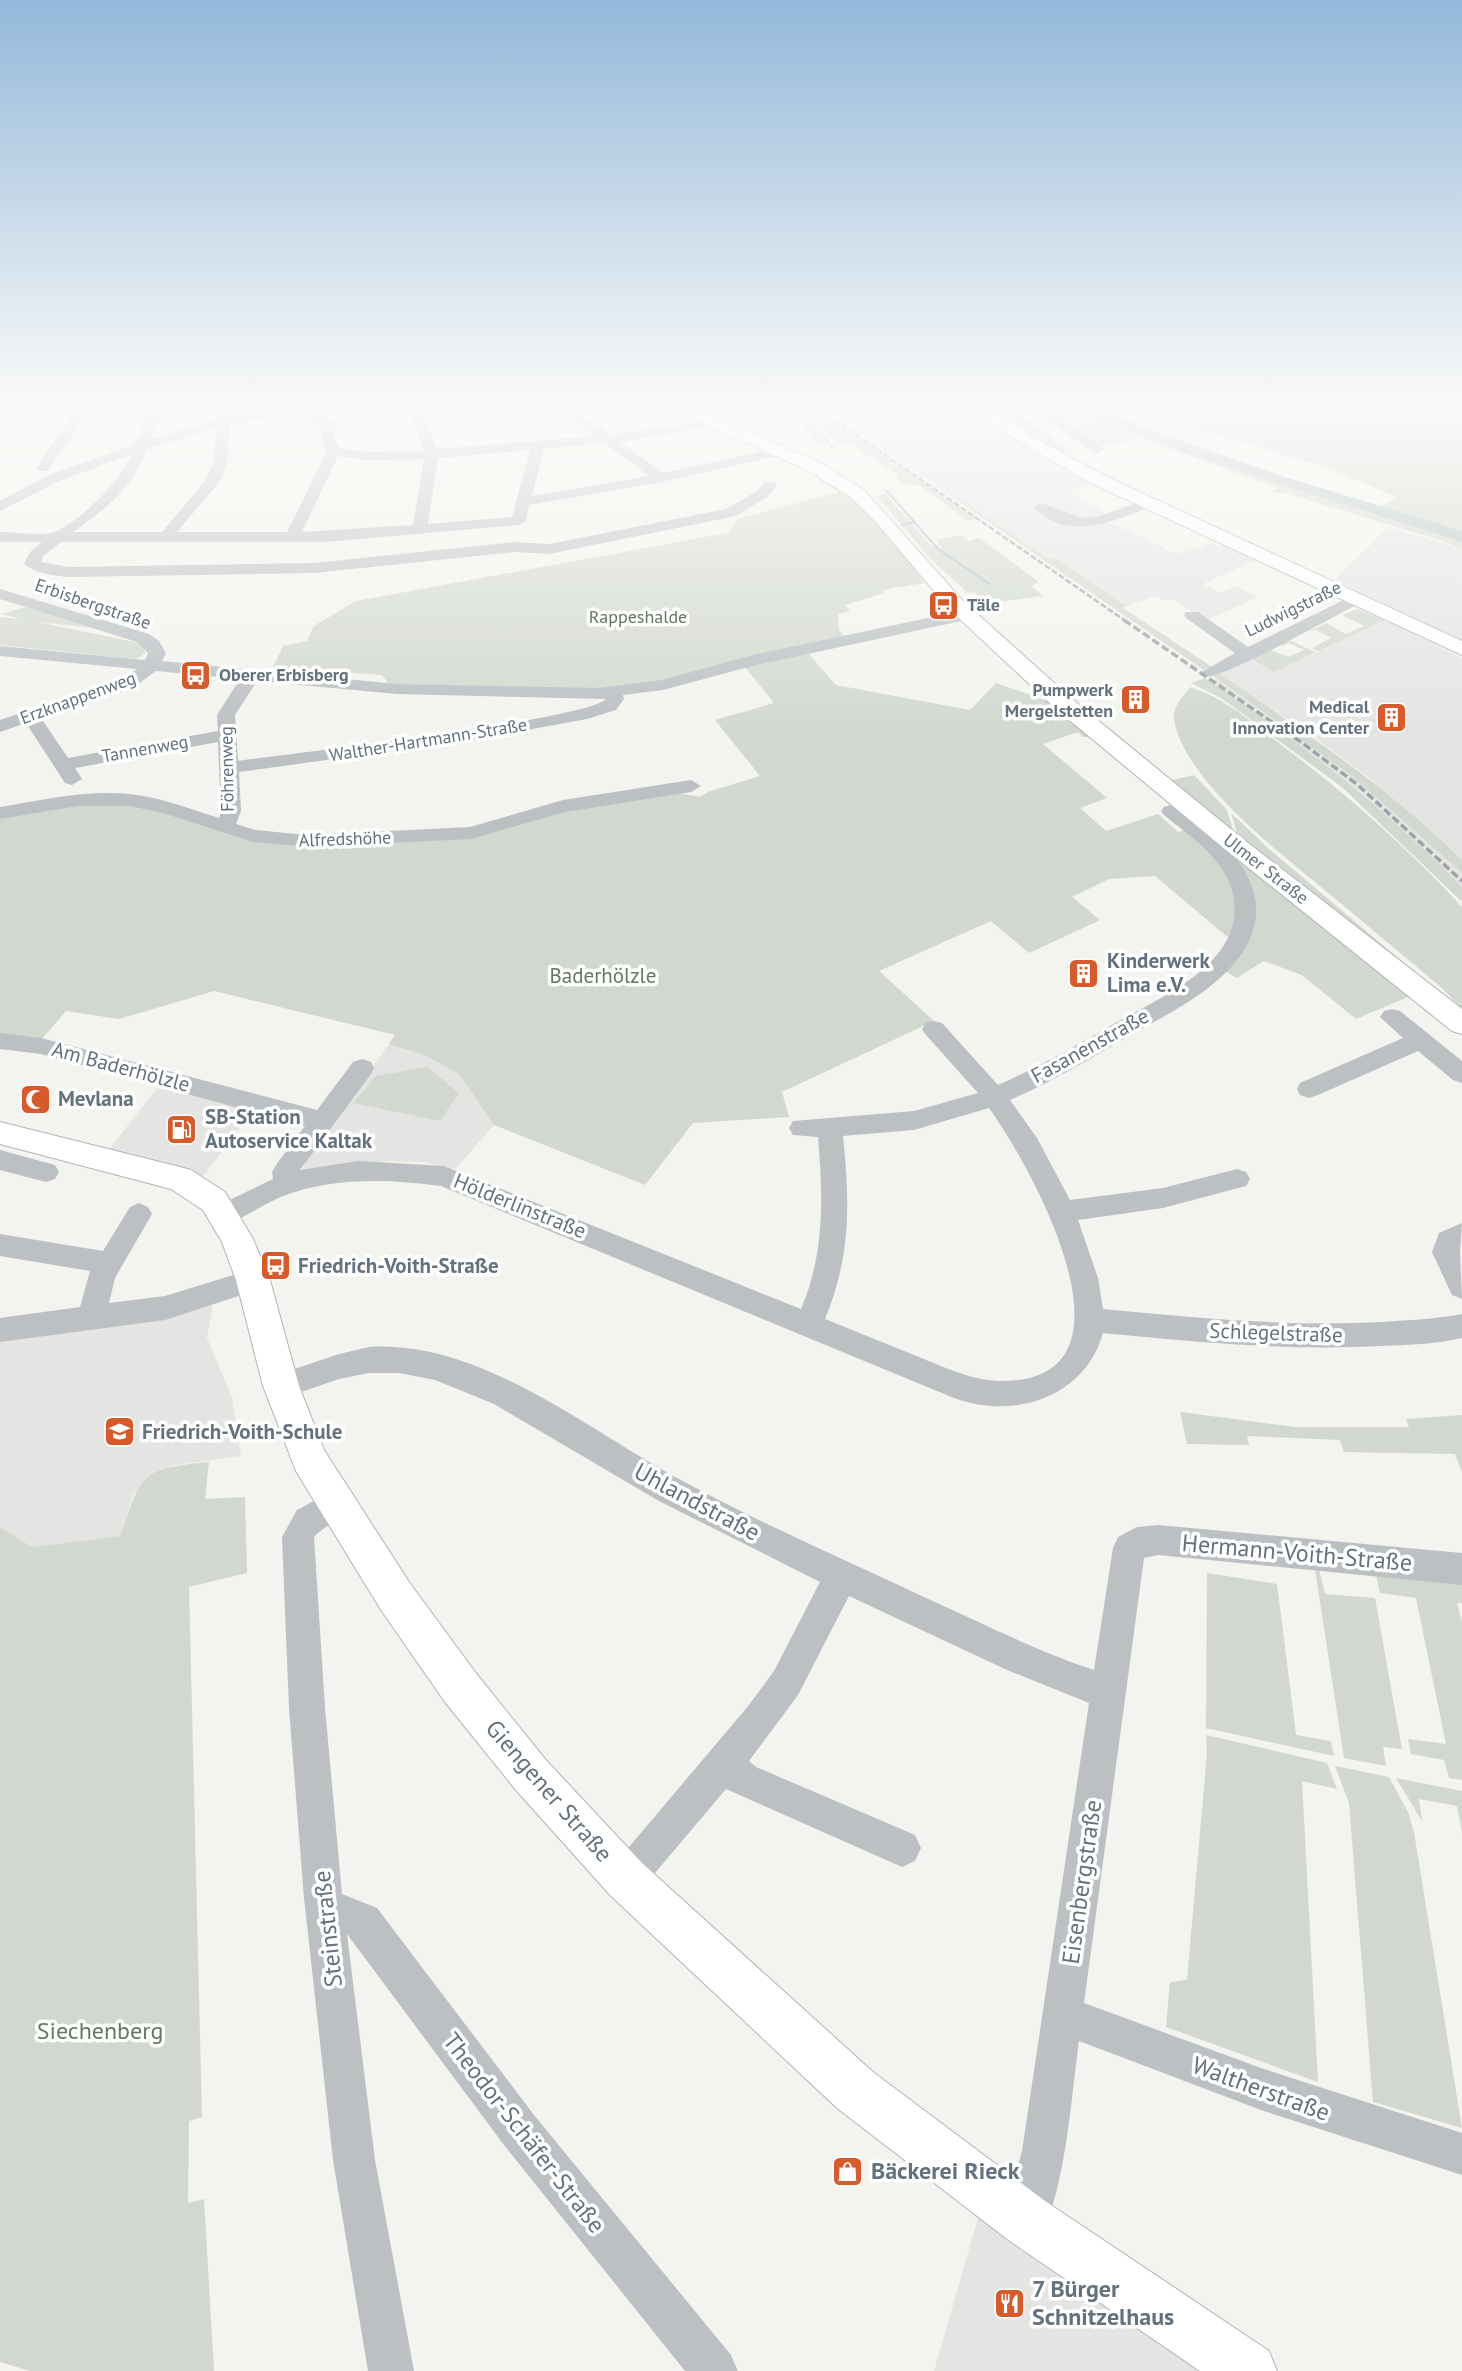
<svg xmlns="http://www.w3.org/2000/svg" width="1462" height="2371" viewBox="0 0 1462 2371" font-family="'PT Sans',sans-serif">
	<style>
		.built { fill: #e4e5e3 }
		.green { fill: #d2d8cf }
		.water { fill: #b5bfc4 }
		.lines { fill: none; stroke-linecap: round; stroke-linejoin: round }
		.stream { stroke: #b5bfc4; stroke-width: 2.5 }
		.major-casing { stroke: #b0b4b7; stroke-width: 2 }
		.minor { fill: #bcc0c3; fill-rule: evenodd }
		.major { fill: #fff; fill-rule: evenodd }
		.rail-far1 { stroke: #9ea3a8; stroke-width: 2.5; stroke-dasharray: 6 2.5; stroke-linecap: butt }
		.rail { stroke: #9ea3a8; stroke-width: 3.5; stroke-dasharray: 8 3.5; stroke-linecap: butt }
		.labels { text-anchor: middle; stroke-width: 7; stroke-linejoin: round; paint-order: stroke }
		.far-street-label { font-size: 18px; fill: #64727f; stroke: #fff }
		.far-poi-label { font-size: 18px; font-weight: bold; fill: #64727f; stroke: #fff; text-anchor: start }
		.far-park-label { font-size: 18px; fill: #667662; stroke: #fff }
		.poi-label { font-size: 21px; font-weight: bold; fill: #64727f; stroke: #fff; text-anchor: start }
		.park-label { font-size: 21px; fill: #667662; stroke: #fff }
		.street-label { font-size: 21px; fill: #64727f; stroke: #fff }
		.near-street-label { font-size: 24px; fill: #64727f; stroke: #fff }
		.near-park-label { font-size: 24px; fill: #667662; stroke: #fff }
		.near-poi-label { font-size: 24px; font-weight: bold; fill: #64727f; stroke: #fff; text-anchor: start }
	</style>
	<rect width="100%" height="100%" fill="#f3f3ef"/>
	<g class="built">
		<path d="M828,401H959L1006,432L1095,483L1068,491L1114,518L1107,521L1177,554L1194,547L1199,549L1211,543L1220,547L1226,544L1258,559L1203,584L1220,593L1236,586L1258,597L1205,621L1173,599L1165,601L1157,596L1126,606L1056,558L1049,559L961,500L958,501L822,409Z"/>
		<path d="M1389,527L1462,549V644L1330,585Z"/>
		<path d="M1385,620L1462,658V860L1365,775L1313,736L1218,673L1250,658L1274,671Z"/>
		<path d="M1217,679L1353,777L1462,873V887L1404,830L1352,786L1210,681Z"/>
		<path d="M389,1044L426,1056L459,1074L494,1125L455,1169L422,1162L387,1161L302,1170L309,1156Z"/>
		<path d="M161,1083L255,1108L201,1179L108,1151Z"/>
		<path d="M213,1305L207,1338L232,1398L241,1456L170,1466L133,1495L120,1536L32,1547L0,1527V1341L188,1312Z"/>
		<path d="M980,2211L1202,2371H934Z"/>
	</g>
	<g class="green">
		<path d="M782,401H803L813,408L805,416L829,445L818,446L793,414L796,413Z"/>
		<path d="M1039,401H1055L1189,455L1454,539L1462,542V549L1443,541L1285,493L1272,492L1278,488L1139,438L1113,445H1102Z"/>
		<path d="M1156,401H1308L1325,405L1462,417V531L1379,507L1397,497L1328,468L1126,407Z"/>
		<path d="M1006,406L1077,455C1058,456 1010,423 994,410Z"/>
		<path d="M818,411L976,519L968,521L921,486L899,482L896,474L851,444L839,446L813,416Z"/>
		<path d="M825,478C865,507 896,541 924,583L882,590L884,593L845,605L850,611L838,614L839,630L845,637L672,680L600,689L389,684L382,675L273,667L283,646L307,641L314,626L356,601L727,533L740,518L839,492L818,479Z"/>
		<path d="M885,493L931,546L943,550L936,540L962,535L969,541L979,538L1039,582L1031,586L1043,596L973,605L971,601L981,599L975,592L967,593C955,579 939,569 927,555C910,535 894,515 876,496Z"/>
		<path d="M961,500L1049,559L1056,558L1126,606L1123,608L1212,667L1205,671L958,501Z"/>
		<path d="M26,607L94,628L37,622L140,643L146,653L136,659L0,645V617L22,619L0,614Z"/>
		<path d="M1357,609L1385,620L1318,651L1312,648L1331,638L1316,630L1308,632L1326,623L1346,634L1364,626L1342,615Z"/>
		<path d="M1287,639L1315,652L1274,672L1250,658L1268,649L1288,657L1304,650L1289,643L1282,646L1278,644Z"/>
		<path d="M808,653L836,685L970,710L996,683L1060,705L1191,822L1089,737H1083L1078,732L1043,744L1107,798L1080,808L1106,831L1158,814L1178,832L1188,829L1226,868L1238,910L1230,939L1155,876L1109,879L1072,897L1100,920L1029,953L991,921L879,971L934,1021L782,1092L789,1117L693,1123L645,1185L494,1125L459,1074L426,1056L389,1044L395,1035L214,991L119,1019L66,1011L40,1041L0,1036V816L87,802L150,807L248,839L440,838L539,815L678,793L700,797L708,792L760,776L715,720L774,703L745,667Z"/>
		<path d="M1218,673C1304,730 1388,788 1462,860V873L1353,777L1213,676Z"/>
		<path d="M1205,678C1297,740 1385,807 1462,887V902L1343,788L1221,698L1191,683Z"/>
		<path d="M1190,687C1222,697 1249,720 1275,740C1342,790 1405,845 1462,907V1009L1443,989C1406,958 1369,927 1332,896C1285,857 1185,782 1174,720C1172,707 1183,697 1190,687Z"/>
		<path d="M1194,775L1227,810L1235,836L1168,781Z"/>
		<path d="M1231,813L1269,849L1437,991L1239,839Z"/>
		<path d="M1197,823L1413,995L1356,1019L1302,975L1264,961L1237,978L1221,969L1250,916Z"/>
		<path d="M427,1067L459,1093L440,1121L353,1103L376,1076Z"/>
		<path d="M1180,1412L1296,1427H1409L1406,1419L1462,1415V1472L1455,1454L1344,1452L1340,1440L1247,1436L1249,1445L1187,1444Z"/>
		<path d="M209,1462L205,1499L245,1497L247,1573L189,1587L202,2117L189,2121L188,2203L204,2199L214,2371H30L0,2362V1527L32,1547L120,1536C143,1473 139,1469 209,1462Z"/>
		<path d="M1315,1569H1319L1325,1594L1375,1598L1402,1749L1383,1747L1386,1766L1344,1758Z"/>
		<path d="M1207,1573L1277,1584L1296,1735L1331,1741L1334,1756L1206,1728Z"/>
		<path d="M1376,1575L1462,1584V1603H1457L1462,1622V1780L1449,1778L1444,1760L1411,1754L1408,1739L1446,1744L1416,1598L1380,1593Z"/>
		<path d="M1206,1735L1327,1763L1337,1789L1302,1781L1318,2082L1166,2027L1170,1982L1187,1980L1207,1753Z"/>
		<path d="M1335,1766L1389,1777L1408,1812L1414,1832L1462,2128L1373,2102L1349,1803Z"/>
		<path d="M1396,1778L1462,1791V1833L1457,1806L1419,1799L1422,1821Z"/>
	</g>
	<path class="water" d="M1055,401H1086L1154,431L1288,478L1462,531V542L1189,455Z"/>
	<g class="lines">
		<g class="stream">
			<path d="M821,401L807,415L832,447"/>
			<path d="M1005,409L1050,439"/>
			<path d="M887,491L937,548L989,584"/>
			<path d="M902,525L915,522"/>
		</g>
		<defs>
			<g id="major">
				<path d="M668,401H687L719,419L821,463L864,490L963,601L1072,699L1238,835L1462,1009V1034L1452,1031L1220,845L1056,709L949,609L876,522L852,498L809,471L707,425Z"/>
				<path d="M960,401H977L1033,437L1105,476L1462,641V655L1093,484L1021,443Z"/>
				<path d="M0,1122L180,1167L191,1170L225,1192L253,1239L270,1280L299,1386L324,1450L409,1582L475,1672L545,1759L642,1863L873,2072L1045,2201L1269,2351L1277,2371H1200L1007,2239L837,2108L610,1895L515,1789L445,1702L381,1610L296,1471L263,1386L236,1280L222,1242L203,1210L171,1189L0,1144Z"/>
			</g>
		</defs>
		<use href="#major" class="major-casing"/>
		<g class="minor">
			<path d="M94,401H108L81,423L48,471H38L36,468L71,417Z"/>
			<path d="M164,401H178L160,418L150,439L218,420L227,406L232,405L238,409L233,416C264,408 310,398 335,423V440L339,448L367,452L424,451L405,401H489L483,405L421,409L437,449L595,436L549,401H563L610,435L718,419L720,422L713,426L620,442L664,473L782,447L789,451L782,455L661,482L529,505L526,521L519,525L325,542H61L43,556L41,562L68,567L314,563L515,542L549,544L726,509L757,491L765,482H775L777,485L767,497L736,516L549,554L515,552L314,573L68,577C53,575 36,574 24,564L31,551L42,542H0V532C13,532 44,536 55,532C80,521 122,480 132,454L57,482L0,511V501L47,476L135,444L148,416ZM280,416L308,417L321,425V440L327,451L287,532H177L221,480L227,462L230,425ZM216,428L214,462L206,480L162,532H73C105,510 134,486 147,449ZM604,443L649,476L532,496L544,449ZM530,450L512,517L428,524L438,458ZM338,456L367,460L424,459L413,525L302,532Z"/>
			<path d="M1001,401H1038L1105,449L1098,453L1093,452L1025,403L978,413L972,409L973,406Z"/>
			<path d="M1177,401H1195V402L1189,406L1178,404Z"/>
			<path d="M1147,499L1154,503L1152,506C1115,521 1067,543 1034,507L1041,503L1082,518L1100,516Z"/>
			<path d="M0,589L149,634L159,641L166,653L162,661L397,684L598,688L662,680L753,655L966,610L974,615L966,620L756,665L663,690L623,695L624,699L616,710L587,719L472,740L239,772L241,811L236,824L255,830L307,835L470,827L563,800L691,780L701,786L691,792L565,812L471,839L307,847L253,842L163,813L130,806H78L0,819V807C43,800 86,790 129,794C160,797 190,809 219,818L221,811L218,742L75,768L82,779L72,785L65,783L26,723L0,732V720L121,680L137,669L0,656V646L145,660L148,653L137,642L0,599ZM156,671L240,679L217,715L218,731L68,758L41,718L133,688ZM257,681L397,694L606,699C586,720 287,754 238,761L235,715Z"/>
			<path d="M1356,594L1362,596L1364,599L1362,602C1338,614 1220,681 1203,677L1200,673L1235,653L1186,618L1184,615L1186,612H1198L1248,647Z"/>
			<path d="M1171,805L1178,807C1208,830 1248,858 1255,898C1260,923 1249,948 1232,966C1206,995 1170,1013 1136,1032C1095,1056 1054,1081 1010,1100L1037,1138L1070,1200L1163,1188L1237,1169L1246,1172L1250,1179L1246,1186L1163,1208L1078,1220L1098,1278L1103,1309C1196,1318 1289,1327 1382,1322C1409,1320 1436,1319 1462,1314V1338C1436,1344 1408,1345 1382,1346C1288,1351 1195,1342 1103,1333C1085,1398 1013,1420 954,1398L441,1186C389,1179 333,1177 283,1196C263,1204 245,1218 224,1225L215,1221L211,1214L215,1207L273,1179L272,1172L276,1165L305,1126L41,1054L0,1049V1033L41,1038L317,1110L353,1062L362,1059L371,1062L374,1068L371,1074L300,1170L358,1161L444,1166L801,1309C825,1253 823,1197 818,1137L793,1135L789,1128L793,1121L914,1111L978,1093L926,1035L922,1029L926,1023L934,1021L942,1023L998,1085C1039,1067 1078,1045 1117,1022C1153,1002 1201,981 1224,945C1233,931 1236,916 1234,899C1229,862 1191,837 1164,815L1161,811L1164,807ZM989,1108C1031,1166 1152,1383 1000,1381C969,1380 942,1366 914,1355C884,1343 855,1331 825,1319C851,1256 850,1203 843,1136L914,1130Z"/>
			<path d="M1392,1009L1400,1011L1462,1061V1083L1453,1080L1418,1051L1318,1095L1309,1098L1300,1095L1297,1089L1300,1083L1403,1038L1380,1017L1384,1011Z"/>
			<path d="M0,1150L55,1165L59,1172L55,1179L46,1182L0,1170Z"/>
			<path d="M139,1203L148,1207L152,1214L115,1278L109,1303L165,1296L253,1269L263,1272L267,1280L263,1288L165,1320L0,1342V1318L80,1307L90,1271L0,1256V1234L103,1251L130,1207Z"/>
			<path d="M1462,1223L1460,1252L1462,1299L1452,1295L1432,1252L1439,1233Z"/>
			<path d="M369,1347C481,1340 587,1430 681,1480C760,1523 843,1559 924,1597C980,1622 1036,1651 1094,1670L1113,1548L1118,1537L1137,1527L1158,1525L1462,1553V1585L1158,1555L1144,1558L1084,2003L1261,2068L1462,2133V2175L1261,2110L1079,2041C1070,2106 1067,2175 1042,2236L1026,2242L1010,2236L1004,2220L1022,2151L1089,1703L1007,1670L849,1596L798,1695L749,1761L756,1767L915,1835L921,1848L915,1861L902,1867L726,1789L639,1892L626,1898L613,1892L607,1879L613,1866L749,1705L774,1671L820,1582L659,1501L494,1404L435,1380L399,1373H369L339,1379L281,1399L271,1395L266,1386L271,1377L339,1354Z"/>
			<path d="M336,1489L347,1493L352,1504C345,1521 326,1523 314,1537L325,1708L342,1894L377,1908L534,2115L731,2355L738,2371H685L504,2145L347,1934L375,2160L414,2371H368L333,2160L304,1898L289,1708L282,1537L297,1510Z"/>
		</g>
		<use href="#major" class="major"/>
		<path class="rail-far1" d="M807,401L1127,622"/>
		<path class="rail" d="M1124,620L1301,742L1358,785L1462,881"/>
	</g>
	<linearGradient id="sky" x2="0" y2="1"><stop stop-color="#93b8da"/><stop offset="0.55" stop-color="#fafaf8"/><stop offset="1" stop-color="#fafaf8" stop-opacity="0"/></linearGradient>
	<rect width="1462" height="733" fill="url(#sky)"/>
	<defs>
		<symbol id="bus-square" viewBox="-11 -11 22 22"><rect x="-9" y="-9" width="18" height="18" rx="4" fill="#d85a2b" stroke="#fff"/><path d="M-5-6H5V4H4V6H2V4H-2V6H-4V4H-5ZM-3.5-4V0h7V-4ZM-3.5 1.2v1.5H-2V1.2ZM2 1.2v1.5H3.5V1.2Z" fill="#fff"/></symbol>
		<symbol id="building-square" viewBox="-11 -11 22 22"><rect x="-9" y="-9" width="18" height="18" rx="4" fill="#d85a2b" stroke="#fff"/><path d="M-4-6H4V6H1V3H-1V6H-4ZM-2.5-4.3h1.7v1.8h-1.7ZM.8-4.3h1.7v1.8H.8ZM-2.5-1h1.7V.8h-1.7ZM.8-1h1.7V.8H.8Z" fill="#fff"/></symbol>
		<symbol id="mosque-square" viewBox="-11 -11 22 22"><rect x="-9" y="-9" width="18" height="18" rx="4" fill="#d85a2b" stroke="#fff"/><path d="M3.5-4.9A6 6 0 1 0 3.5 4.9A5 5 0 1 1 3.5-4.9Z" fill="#fff"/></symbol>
		<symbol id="fuel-square" viewBox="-11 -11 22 22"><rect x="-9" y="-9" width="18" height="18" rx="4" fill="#d85a2b" stroke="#fff"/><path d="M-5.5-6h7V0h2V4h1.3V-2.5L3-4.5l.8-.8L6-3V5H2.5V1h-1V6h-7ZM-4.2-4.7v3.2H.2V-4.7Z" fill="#fff"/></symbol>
		<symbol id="school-square" viewBox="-11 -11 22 22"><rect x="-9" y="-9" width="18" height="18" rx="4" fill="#d85a2b" stroke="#fff"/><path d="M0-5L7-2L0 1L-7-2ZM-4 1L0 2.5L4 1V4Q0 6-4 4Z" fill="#fff"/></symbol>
		<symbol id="shop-square" viewBox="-11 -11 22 22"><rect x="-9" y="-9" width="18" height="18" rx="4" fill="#d85a2b" stroke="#fff"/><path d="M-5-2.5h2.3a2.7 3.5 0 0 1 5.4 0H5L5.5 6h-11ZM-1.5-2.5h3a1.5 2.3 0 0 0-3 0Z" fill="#fff"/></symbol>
		<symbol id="restaurant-square" viewBox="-11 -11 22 22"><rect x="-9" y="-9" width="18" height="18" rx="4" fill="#d85a2b" stroke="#fff"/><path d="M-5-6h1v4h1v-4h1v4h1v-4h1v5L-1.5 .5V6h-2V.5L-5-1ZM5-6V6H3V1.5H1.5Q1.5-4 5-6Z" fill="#fff"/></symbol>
	</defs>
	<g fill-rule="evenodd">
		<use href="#bus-square" x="926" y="588" width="35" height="35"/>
		<use href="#bus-square" x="178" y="658" width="35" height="35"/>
		<use href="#building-square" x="1118" y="682" width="35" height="35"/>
		<use href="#building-square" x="1374" y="700" width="35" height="35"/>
		<use href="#building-square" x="1066" y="956" width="35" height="35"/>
		<use href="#mosque-square" x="18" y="1082" width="35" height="35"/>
		<use href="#fuel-square" x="164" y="1112" width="35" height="35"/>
		<use href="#bus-square" x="258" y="1248" width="35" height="35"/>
		<use href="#school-square" x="102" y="1414" width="35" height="35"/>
		<use href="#shop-square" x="830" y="2154" width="35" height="35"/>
		<use href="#restaurant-square" x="992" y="2286" width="35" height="35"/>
	</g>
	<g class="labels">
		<g class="far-street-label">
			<text transform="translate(93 604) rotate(19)" y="6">Erbisbergstraße</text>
			<text transform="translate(1293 609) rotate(-26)" y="6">Ludwigstraße</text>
			<text transform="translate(78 698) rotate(-20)" y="6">Erzknappenweg</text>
			<text transform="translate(428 740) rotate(-9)" y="6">Walther-Hartmann-Straße</text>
			<text transform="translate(145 749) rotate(-10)" y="6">Tannenweg</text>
			<text transform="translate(227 769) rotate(-91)" y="6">Föhrenweg</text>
			<text transform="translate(345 839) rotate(-2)" y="6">Alfredshöhe</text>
			<text transform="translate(1266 869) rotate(38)" y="6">Ulmer Straße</text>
		</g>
		<g class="far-poi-label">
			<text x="967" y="611">Täle</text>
			<text x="219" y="681">Oberer Erbisberg</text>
			<text x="1113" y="696" text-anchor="end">Pumpwerk<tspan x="1113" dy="21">Mergelstetten</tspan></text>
			<text x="1369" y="713" text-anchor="end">Medical<tspan x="1369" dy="21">Innovation Center</tspan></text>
		</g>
		<g class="far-park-label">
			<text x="638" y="623">Rappeshalde</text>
		</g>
		<g class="poi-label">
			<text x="1107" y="968">Kinderwerk<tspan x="1107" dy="24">Lima e.V.</tspan></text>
			<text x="58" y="1106">Mevlana</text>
			<text x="205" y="1124">SB-Station<tspan x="205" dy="24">Autoservice Kaltak</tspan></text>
			<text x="298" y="1273">Friedrich-Voith-Straße</text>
			<text x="142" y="1439">Friedrich-Voith-Schule</text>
		</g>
		<g class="park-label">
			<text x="603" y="983">Baderhölzle</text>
		</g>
		<g class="street-label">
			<text transform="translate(1090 1046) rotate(-29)" y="7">Fasanenstraße</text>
			<text transform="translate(121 1067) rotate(15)" y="7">Am Baderhölzle</text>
			<text transform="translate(520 1206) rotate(22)" y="7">Hölderlinstraße</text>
			<text transform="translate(1276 1333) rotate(2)" y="7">Schlegelstraße</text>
		</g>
		<g class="near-street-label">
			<text transform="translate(697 1502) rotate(28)" y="8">Uhlandstraße</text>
			<text transform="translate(1297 1553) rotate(5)" y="8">Hermann-Voith-Straße</text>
			<text transform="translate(549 1791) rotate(49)" y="8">Giengener Straße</text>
			<text transform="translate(1082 1882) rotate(-82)" y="8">Eisenbergstraße</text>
			<text transform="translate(328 1929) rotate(-96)" y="8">Steinstraße</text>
			<text transform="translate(1261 2089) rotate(20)" y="8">Waltherstraße</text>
			<text transform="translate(524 2133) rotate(52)" y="8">Theodor-Schäfer-Straße</text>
		</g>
		<g class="near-park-label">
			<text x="100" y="2039">Siechenberg</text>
		</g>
		<g class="near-poi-label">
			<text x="871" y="2179">Bäckerei Rieck</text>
			<text x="1032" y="2297">7 Bürger<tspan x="1032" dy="28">Schnitzelhaus</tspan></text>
		</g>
	</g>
</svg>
